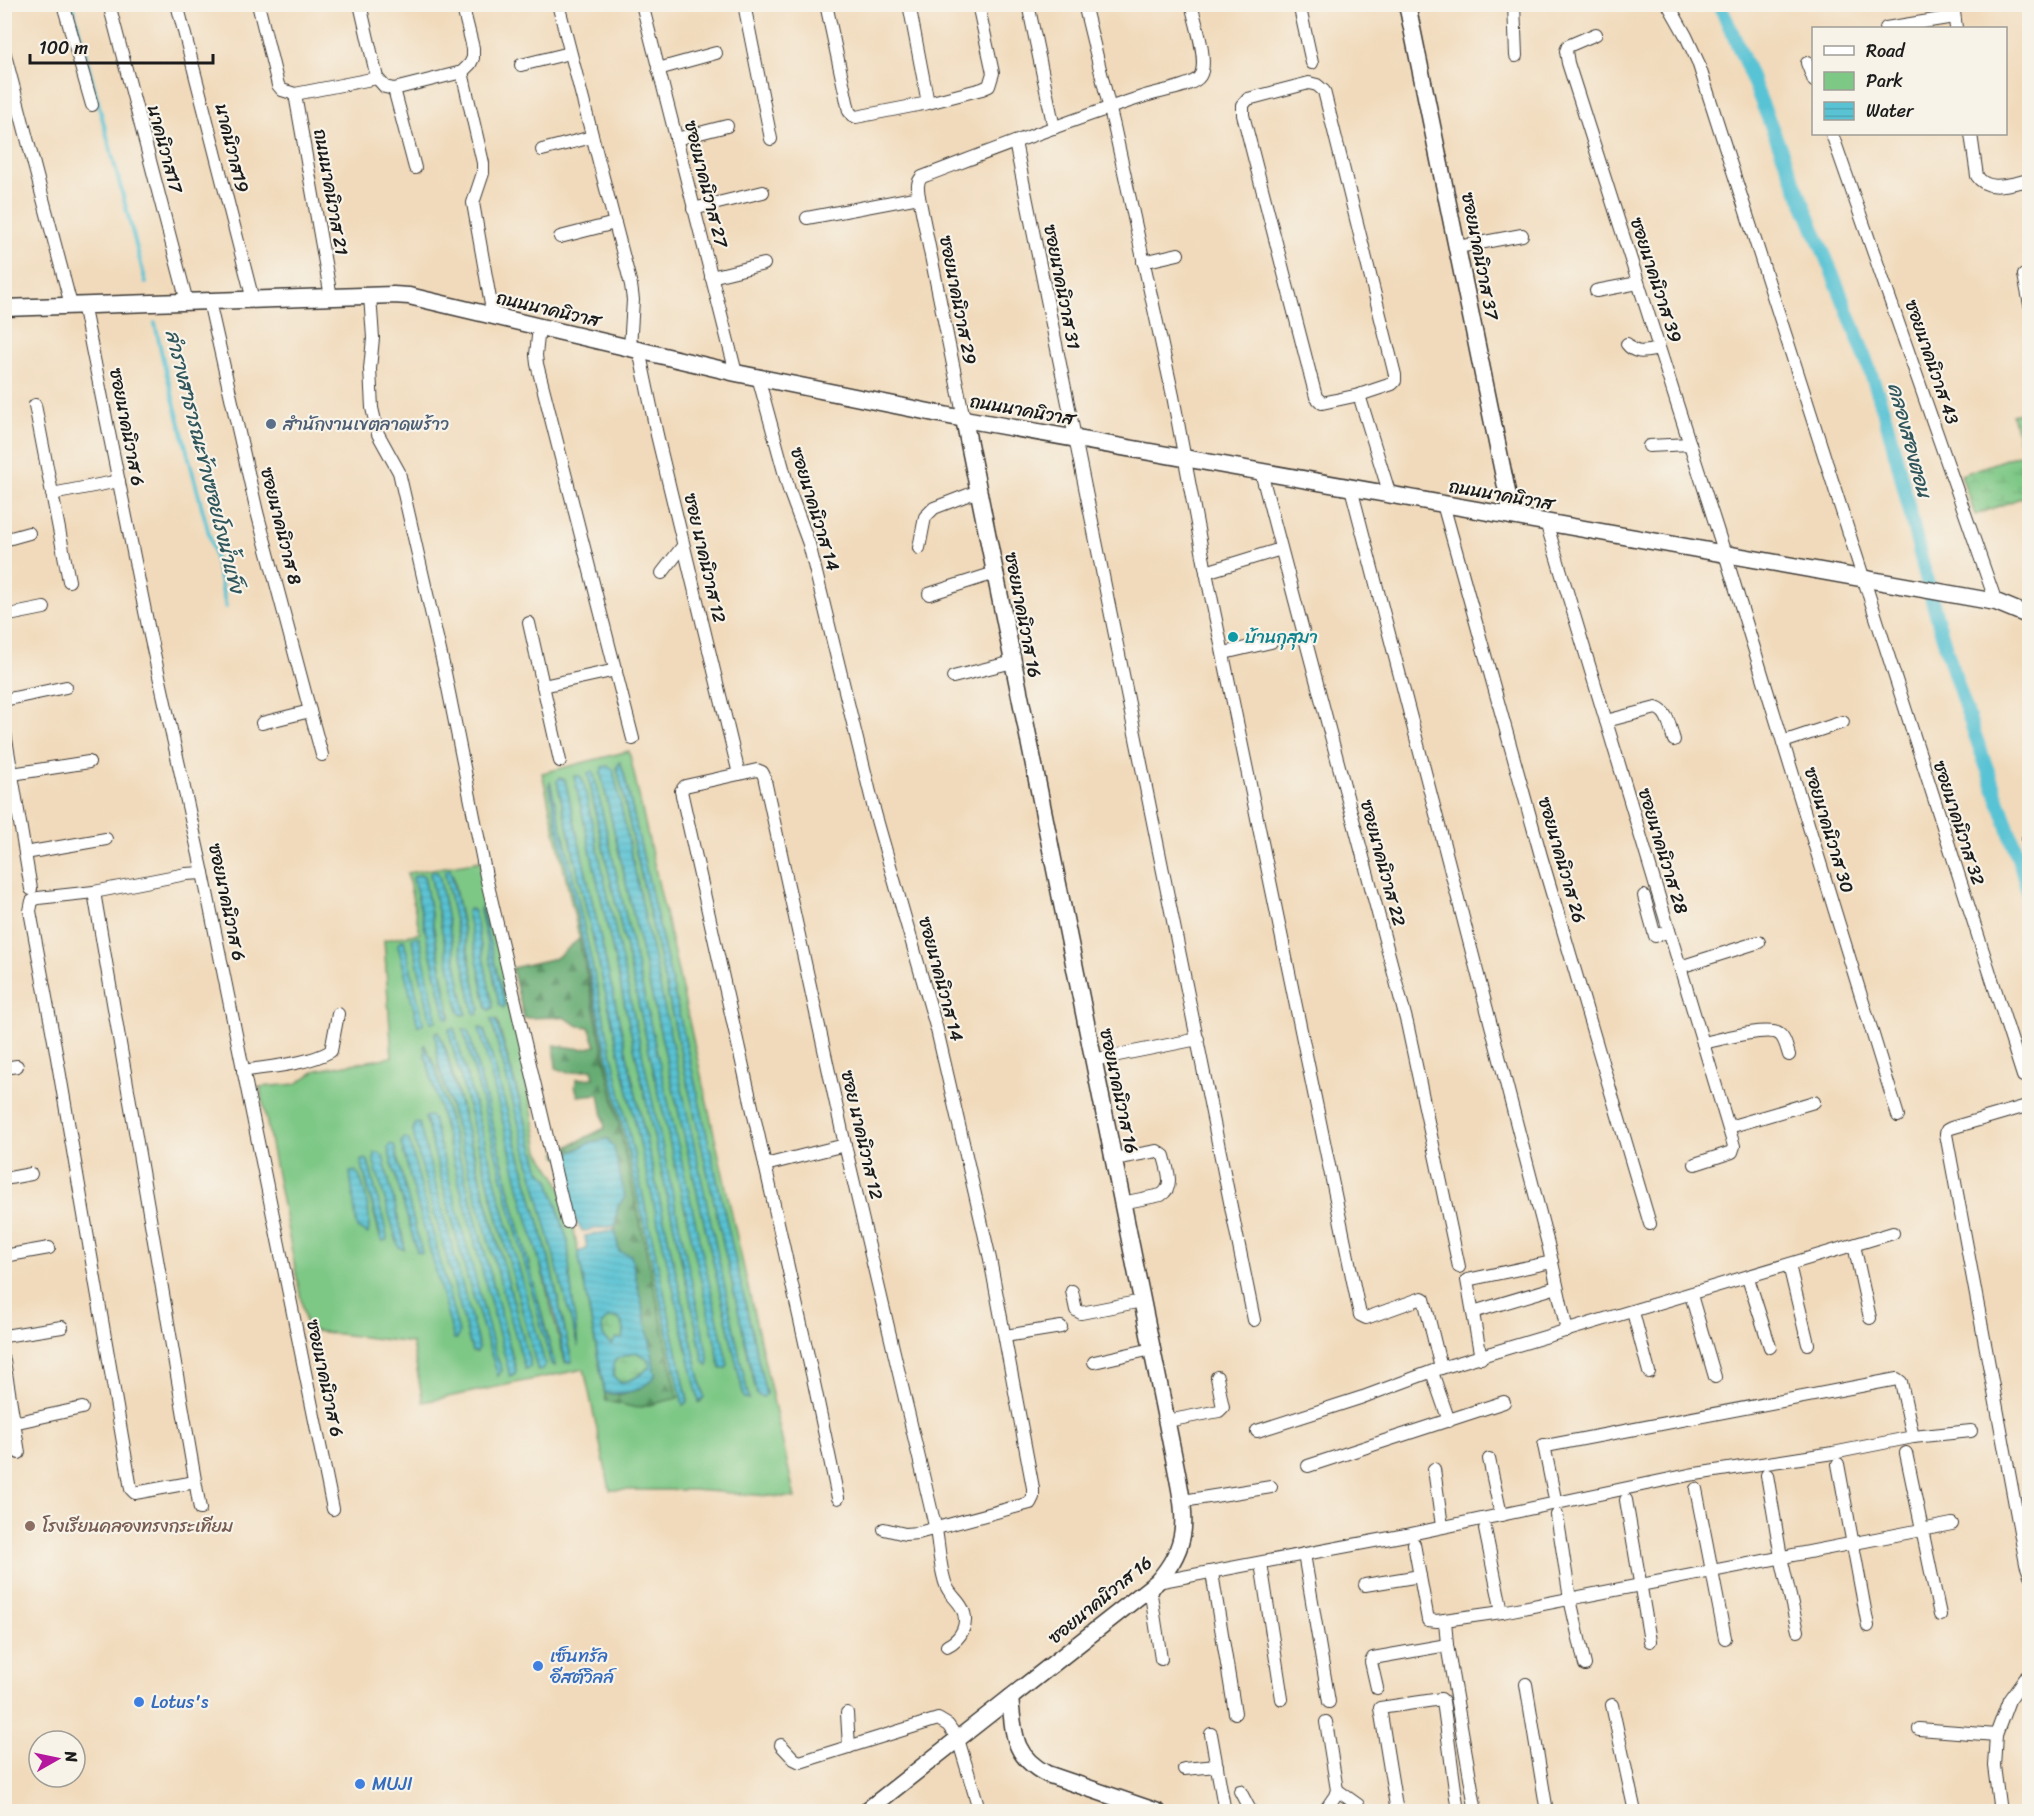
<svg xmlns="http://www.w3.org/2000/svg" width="2034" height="1816" viewBox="0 0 2034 1816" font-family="Sriracha,'Playpen Sans Thai',sans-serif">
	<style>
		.green { fill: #7ec886; stroke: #4d7251; stroke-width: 1.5; fill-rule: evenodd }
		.forest { fill: url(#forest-firs); stroke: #416448; stroke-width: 1.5 }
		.wetland { fill: url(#wetland-marsh); stroke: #4d7251; stroke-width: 1.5 }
		.water { fill: url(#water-rules); stroke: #3a7078; stroke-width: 1.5; fill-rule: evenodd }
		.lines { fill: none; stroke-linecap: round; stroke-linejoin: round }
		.stream { stroke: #59c3d4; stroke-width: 4 }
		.canal { stroke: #59c3d4; stroke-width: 14 }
		.street-casing { stroke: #3c3834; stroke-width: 14 }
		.secondary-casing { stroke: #3c3834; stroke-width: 19 }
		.street { stroke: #fff; stroke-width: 12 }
		.secondary { stroke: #fff; stroke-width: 16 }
		.service-dot { fill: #5c6f8a; stroke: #f7f3e8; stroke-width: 2 }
		.culture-dot { fill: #0f9aa8; stroke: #f7f3e8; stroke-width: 2 }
		.education-dot { fill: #8d6e63; stroke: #f7f3e8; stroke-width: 2 }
		.shop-dot { fill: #3f7fe0; stroke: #f7f3e8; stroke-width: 2 }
		.labels { text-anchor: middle; stroke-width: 4.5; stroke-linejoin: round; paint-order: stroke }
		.street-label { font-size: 18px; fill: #1c1c1c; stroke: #f7f3e8 }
		.service-label { font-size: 18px; fill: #4e5e75; stroke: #f7f3e8; text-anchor: start }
		.culture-label { font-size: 18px; fill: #0d838f; stroke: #f7f3e8; text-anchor: start }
		.education-label { font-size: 18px; fill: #785e54; stroke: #f7f3e8; text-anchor: start }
		.shop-label { font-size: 18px; fill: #366cbe; stroke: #f7f3e8; text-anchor: start }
		.water-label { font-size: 20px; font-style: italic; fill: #31565c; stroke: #f7f3e8 }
	</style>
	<defs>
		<pattern id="forest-firs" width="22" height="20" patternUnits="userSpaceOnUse" patternTransform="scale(1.5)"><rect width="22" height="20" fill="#66ac73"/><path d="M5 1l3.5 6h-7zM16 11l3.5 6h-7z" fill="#538b5e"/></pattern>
		<pattern id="wetland-marsh" width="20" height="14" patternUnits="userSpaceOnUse" patternTransform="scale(1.5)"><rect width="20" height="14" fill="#7ec886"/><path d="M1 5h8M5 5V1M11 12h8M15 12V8" fill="none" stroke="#6cab73"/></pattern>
		<pattern id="water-rules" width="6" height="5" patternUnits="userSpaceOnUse" patternTransform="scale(1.5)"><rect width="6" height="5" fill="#59c3d4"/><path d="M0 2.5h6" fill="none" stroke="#4da7b5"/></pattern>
	</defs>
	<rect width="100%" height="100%" fill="#f7f3e8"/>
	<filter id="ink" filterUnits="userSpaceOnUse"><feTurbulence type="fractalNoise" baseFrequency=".0167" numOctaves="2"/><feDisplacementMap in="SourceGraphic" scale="12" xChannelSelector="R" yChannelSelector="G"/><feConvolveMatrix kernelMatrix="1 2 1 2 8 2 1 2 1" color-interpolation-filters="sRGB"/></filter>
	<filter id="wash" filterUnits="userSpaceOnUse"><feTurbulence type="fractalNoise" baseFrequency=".008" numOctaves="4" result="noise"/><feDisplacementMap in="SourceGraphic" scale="24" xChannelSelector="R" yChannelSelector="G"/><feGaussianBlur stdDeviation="1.35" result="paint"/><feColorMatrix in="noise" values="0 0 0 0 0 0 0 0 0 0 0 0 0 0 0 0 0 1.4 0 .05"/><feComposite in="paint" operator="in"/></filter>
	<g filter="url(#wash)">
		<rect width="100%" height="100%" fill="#f1dabb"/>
		<path class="green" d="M629,751L795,1498L693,1490H610L584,1369L423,1402L412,1343L307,1330L260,1087L296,1084L317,1070L392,1057L384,940L420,933L407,873L480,861L517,1024L539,1151L556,1177L570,1210L606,1401L677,1398L590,985L542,773ZM620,763L625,777L766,1394L763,1397L757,1395L617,767ZM603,767L613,770L748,1398L742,1388L601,774ZM593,772L674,1130L721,1368L598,825L588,773ZM574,776L708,1365L704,1362ZM560,779L565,780L704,1397L700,1402L557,782ZM550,783L688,1401L683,1405L549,786ZM430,873L439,875L466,1014L462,1015L459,1012ZM445,873L452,874L480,1009L477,1014L474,1013ZM420,875L424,876L450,1014V1018H446L413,878ZM470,909L474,911L493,1009ZM491,1019L497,1020L540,1171L549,1180L568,1242L570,1277L577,1341ZM480,1028L484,1029L548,1255L572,1361L565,1362ZM464,1029L468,1030L555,1365ZM449,1030L538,1371L451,1041ZM438,1032L446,1049L530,1363V1367L526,1369L439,1067L435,1034ZM425,1045L435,1066L516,1370L515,1373L511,1376L425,1054ZM425,1117L496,1355L502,1370L498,1375L467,1276ZM413,1130L478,1347L477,1352L472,1351ZM365,1159L368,1161L385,1230L383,1241L380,1237L361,1161Z"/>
		<path class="forest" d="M579,939L678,1398L637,1408L606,1401L605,1393L622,1395L655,1375L619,1252L615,1230L618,1206L614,1148L607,1139L591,1142L561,1158L557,1157V1152L605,1128L599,1094L578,1096L575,1086L577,1079L594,1078L592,1069L568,1073L556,1068L554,1045L582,1049L596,1046L589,1027L579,1026L563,1017L524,1018L512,968L556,958Z"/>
		<g class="wetland">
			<path d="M2029,410V495L1975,515L1961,475L2023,453L2012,415Z"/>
			<path d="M608,1318H618C624,1325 626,1331 622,1340L616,1338L612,1345C603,1339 602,1334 602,1324Z"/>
			<path d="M636,1352L648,1359L650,1366C643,1374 631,1382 620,1382L614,1377L613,1365L616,1358Z"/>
		</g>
		<g class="water">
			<path d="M620,762L625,777L766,1394L763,1397L757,1395L617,767Z"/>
			<path d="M608,766L613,769L749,1399L744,1398L742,1388L601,774L602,767Z"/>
			<path d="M593,771L728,1365L726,1368L721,1369L598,825L588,773Z"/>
			<path d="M574,776H580L583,781L709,1361L708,1366L704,1362Z"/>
			<path d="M560,778L565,780L704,1397L699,1402L557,781Z"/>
			<path d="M550,782L566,845L688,1401L683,1405L549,786Z"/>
			<path d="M450,869L480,1009L477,1015L474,1013L445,873V870Z"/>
			<path d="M433,871H436L439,875L466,1014L462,1015L459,1012L430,873Z"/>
			<path d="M420,875L424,876L450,1018L446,1019L413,877Z"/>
			<path d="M481,907L505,1005L503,1008L499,1004L480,910Z"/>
			<path d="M470,909L474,911L493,1006L490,1010L487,1009L467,911Z"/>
			<path d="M415,937H419L435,1010L436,1021L431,1022L412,939Z"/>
			<path d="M404,940L423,1021V1025L418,1026L398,945L400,941Z"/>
			<path d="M491,1019L496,1020L540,1171L549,1180L568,1242L570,1277L578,1347Z"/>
			<path d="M454,1028L545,1364L542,1370L538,1371L451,1041L449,1029Z"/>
			<path d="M479,1028L484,1029L548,1255L572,1362L566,1363L555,1314L524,1206Z"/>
			<path d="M463,1029L468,1030L555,1366L551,1364Z"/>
			<path d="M438,1032L445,1049L530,1363V1367L525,1369L439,1066L435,1033Z"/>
			<path d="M424,1044L435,1066L516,1370L515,1373L510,1376L425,1054Z"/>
			<path d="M430,1116L433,1119L496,1355L502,1370L498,1376L467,1276L425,1117Z"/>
			<path d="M419,1123L479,1347L477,1352L472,1351L415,1142L413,1130L415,1124Z"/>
			<path d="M405,1138L409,1140L459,1333L457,1339H454L402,1147L401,1142Z"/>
			<path d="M608,1139L614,1148L625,1197L618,1206L615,1226L583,1231C570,1221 564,1175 561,1158L591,1142Z"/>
			<path d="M390,1144L394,1145L422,1253L417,1252L391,1160L388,1149Z"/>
			<path d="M375,1153H379L383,1156L404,1242V1249L399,1248L374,1162Z"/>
			<path d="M365,1159L368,1161L386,1230L387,1240L382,1241L361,1161Z"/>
			<path d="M356,1171C365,1184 372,1218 368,1234L357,1228L350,1172Z"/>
			<path d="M615,1230L619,1252L631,1255L652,1351L655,1376C643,1391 624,1395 605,1393L578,1252L587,1249L585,1236ZM608,1318H618C624,1324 626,1331 622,1339L616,1338L612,1345C603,1339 602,1334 602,1324ZM636,1352L648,1359L650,1366C643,1374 631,1382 620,1382L614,1377L613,1365L616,1359Z"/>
		</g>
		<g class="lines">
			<g class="stream">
				<path d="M72,4L146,283"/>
				<path d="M155,323L164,364L213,549L226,607"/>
			</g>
			<path class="canal" d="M1719,4C1744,56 1764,109 1786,162C1818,240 1852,316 1879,397C1904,474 1917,554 1941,631C1955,678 1971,725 1988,771C2003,813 2018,854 2030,898"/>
		</g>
	</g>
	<g filter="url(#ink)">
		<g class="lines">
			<defs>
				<g id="street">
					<path d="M63,4L92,105"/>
					<path d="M109,4L187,302"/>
					<path d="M177,4L253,300"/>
					<path d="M258,4L278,85L282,90L295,94L377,78L385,87L394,89L462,72L470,64L473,58V48L462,4"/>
					<path d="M360,4L377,78"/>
					<path d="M558,4L631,285L633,300L630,348"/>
					<path d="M642,4L736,373"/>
					<path d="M744,4L771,139"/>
					<path d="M826,4L849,111L852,115L856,117L928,103L982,89L989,86L993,73L978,4"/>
					<path d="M909,4L928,103"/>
					<path d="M1028,4L1054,128"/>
					<path d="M1084,4L1114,126L1173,396L1206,572L1360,1315L1366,1318L1422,1298L1424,1299L1441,1368"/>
					<path d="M1299,4L1312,63"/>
					<path d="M1514,4L1516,56"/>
					<path d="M1668,4L1686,36L1698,62L2023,1076"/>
					<path d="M1953,4L1956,28"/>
					<path d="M1886,28L1954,17"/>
					<path d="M1596,34L1568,46L1566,51L1568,63L1725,554L1898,1116"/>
					<path d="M4,51L71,305"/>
					<path d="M1807,63L1814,81"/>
					<path d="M521,65L570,53"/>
					<path d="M658,69L716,53"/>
					<path d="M462,72L483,163V173L473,203L493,316"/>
					<path d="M1309,83L1317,85L1324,91L1395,375V381L1392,384L1359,395L1322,403L1316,397L1243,115V105L1248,99Z"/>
					<path d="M394,89L415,168"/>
					<path d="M295,94L331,297"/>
					<path d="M1832,134L1996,602"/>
					<path d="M1971,134L1977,176C1988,193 2012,183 2030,180"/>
					<path d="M676,139L727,126"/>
					<path d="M1015,142L1254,1320"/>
					<path d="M542,150L592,137"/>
					<path d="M693,209L763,192"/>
					<path d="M807,218L919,197"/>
					<path d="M560,237L615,223"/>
					<path d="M1458,247L1522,235"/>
					<path d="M1143,262L1178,254"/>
					<path d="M2024,275L2030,305"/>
					<path d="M711,277L764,264"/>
					<path d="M1596,291L1638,283"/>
					<path d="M370,296L373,338L370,369L372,408L378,434L399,472L444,668L487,881L567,1222"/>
					<path d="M209,301L257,512L310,711L262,723"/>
					<path d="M83,304L149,631L203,873L333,1509"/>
					<path d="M539,327L536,355L537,364L633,739"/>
					<path d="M1627,344C1636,356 1647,351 1659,349"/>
					<path d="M639,350L657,435L739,774"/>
					<path d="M758,377L789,490L809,544L875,813L937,1030L990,1259L1033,1488V1497L1030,1503L918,1533L905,1534L884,1529"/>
					<path d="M1359,395L1390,495"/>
					<path d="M35,405L69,581"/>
					<path d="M964,419L919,197C918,189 916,183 922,177C996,149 1070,120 1145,96C1159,91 1193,87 1200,76C1209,62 1195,21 1191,4"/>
					<path d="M1649,446L1690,444"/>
					<path d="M1261,472L1407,1023L1459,1267"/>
					<path d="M1351,488L1548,1244L1567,1331"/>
					<path d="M52,494L119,481"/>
					<path d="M1443,504L1541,856L1650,1224"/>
					<path d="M1546,522L1734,1146L1732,1152L1695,1164"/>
					<path d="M4,540L29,533"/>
					<path d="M919,548L925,517L934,508L978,491"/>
					<path d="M1206,572L1281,549"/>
					<path d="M662,573L683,546"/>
					<path d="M929,594L995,573"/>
					<path d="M4,616L44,608"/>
					<path d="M529,623L560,761"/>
					<path d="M1224,653L1271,642"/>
					<path d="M953,677L1013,662"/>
					<path d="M543,686L616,670"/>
					<path d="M4,700L66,687"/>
					<path d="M310,711L322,755"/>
					<path d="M1606,721L1656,708C1669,712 1670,729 1674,740"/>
					<path d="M4,727L31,889"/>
					<path d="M1783,742L1843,722"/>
					<path d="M12,774L89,762"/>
					<path d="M2030,838L2028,839L2030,853"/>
					<path d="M25,853L106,839"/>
					<path d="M94,892L200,1509"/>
					<path d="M1644,896L1655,936L1669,931"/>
					<path d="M1680,967L1759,942"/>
					<path d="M1703,1043C1719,1040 1766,1026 1779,1034C1785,1038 1787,1049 1789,1055"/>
					<path d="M1093,1060L1198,1039"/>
					<path d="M4,1068L17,1066"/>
					<path d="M243,1071C271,1066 306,1065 331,1051L338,1014"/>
					<path d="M2030,1105L1951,1128L1947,1130L1946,1134L2026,1564L2030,1575"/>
					<path d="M1729,1127L1814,1102"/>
					<path d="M1113,1159L1157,1151L1164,1156C1167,1169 1175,1187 1161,1195L1122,1203"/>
					<path d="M765,1165L845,1145"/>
					<path d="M4,1179L31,1174"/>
					<path d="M1854,1245L1870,1318"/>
					<path d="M4,1256L49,1248"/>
					<path d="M1789,1265L1808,1344"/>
					<path d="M1748,1278L1770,1347"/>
					<path d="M1072,1291L1076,1310L1081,1313L1142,1301"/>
					<path d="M1691,1295L1715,1377"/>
					<path d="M1473,1312L1557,1287"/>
					<path d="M1633,1312L1649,1372"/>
					<path d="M4,1336L62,1327"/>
					<path d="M1005,1336L1061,1327"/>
					<path d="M1481,1358L1467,1280L1552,1262"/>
					<path d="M4,1361L19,1453"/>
					<path d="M1094,1362L1152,1349"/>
					<path d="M1432,1372L1449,1421"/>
					<path d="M1167,1421L1219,1411L1223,1407L1222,1403L1217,1377"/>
					<path d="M4,1425L82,1408"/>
					<path d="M1257,1431L1363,1397L1441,1368L1893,1233"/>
					<path d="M1913,1437L1971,1431"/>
					<path d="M1906,1453L1940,1615"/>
					<path d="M1489,1459L1501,1515"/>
					<path d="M1838,1464L1868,1626"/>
					<path d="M1308,1466L1504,1402"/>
					<path d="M1434,1469L1442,1526"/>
					<path d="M1767,1475L1781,1557L1798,1631"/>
					<path d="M195,1482L135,1493L131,1489L55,1046L30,911L32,901L38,898L94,892L186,874L203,873"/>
					<path d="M1696,1489L1725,1638"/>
					<path d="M838,1498L813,1378L681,791L685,786L757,770L762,772L764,776L845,1145L936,1530C939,1546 940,1570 946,1585C949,1594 958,1600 962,1608C970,1624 961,1639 947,1646"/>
					<path d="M1626,1500L1650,1641"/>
					<path d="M1183,1501L1271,1487"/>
					<path d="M1557,1515L1570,1599L1585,1665"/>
					<path d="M1485,1529L1502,1612"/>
					<path d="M1414,1544L1428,1620L1437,1621L1502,1612L1952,1524"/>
					<path d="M1304,1554L1329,1702"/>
					<path d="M1261,1563L1282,1699"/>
					<path d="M1212,1573L1235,1713"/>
					<path d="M1157,1582L1406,1535L1689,1475L1833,1453L1913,1437L1901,1382L1897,1379L1546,1446L1544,1445L1556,1504"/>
					<path d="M1365,1585L1420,1576"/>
					<path d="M1150,1588L1161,1659"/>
					<path d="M1445,1620L1447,1645L1476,1812"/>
					<path d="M1526,1684L1547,1812"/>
					<path d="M1377,1688L1371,1662L1373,1658L1447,1645"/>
					<path d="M1612,1705L1635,1812"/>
					<path d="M847,1713L849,1747"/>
					<path d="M1919,1729L1996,1735"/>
					<path d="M1211,1734L1225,1812"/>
					<path d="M781,1745L794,1759L800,1762L938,1719L948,1725L958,1739L980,1812"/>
					<path d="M1184,1769L1217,1766"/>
					<path d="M1337,1790L1358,1805L1362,1812"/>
					<path d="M1240,1791L1251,1812"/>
					<path d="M1324,1812L1335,1796L1337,1790L1326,1722"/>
					<path d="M1397,1812L1380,1708L1441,1699L1443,1701L1458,1812"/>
					<path d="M2000,1812L1994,1766L1996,1735L2009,1700L2024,1679L2030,1674"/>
				</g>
				<g id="secondary">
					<path d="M1407,4L1512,516"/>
					<path d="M4,308L393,295L409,296L736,373L964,419L1996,602L2030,616"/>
					<path d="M1010,1698C1014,1733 1012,1756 1047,1774L1158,1812"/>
					<path d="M865,1812L1157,1582C1192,1543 1185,1515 1176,1468L964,419"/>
				</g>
			</defs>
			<use href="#street" class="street-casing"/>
			<use href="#secondary" class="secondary-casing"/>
			<use href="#street" class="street"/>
			<use href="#secondary" class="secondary"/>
		</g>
	</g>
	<circle class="service-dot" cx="271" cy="424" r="6"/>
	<circle class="culture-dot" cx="1233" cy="637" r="6"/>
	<circle class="education-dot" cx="30" cy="1526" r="6"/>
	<g class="shop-dot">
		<circle cx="538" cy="1666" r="6"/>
		<circle cx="139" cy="1702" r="6"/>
		<circle cx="360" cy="1784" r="6"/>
	</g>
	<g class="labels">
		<g class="street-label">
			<text transform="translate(232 148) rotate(76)" y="6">นาคนิวาส19</text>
			<text transform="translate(165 149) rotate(75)" y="6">นาคนิวาส17</text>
			<text transform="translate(706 184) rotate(76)" y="6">ซอยนาคนิวาส 27</text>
			<text transform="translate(331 192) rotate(80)" y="6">ถนนนาคนิวาส 21</text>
			<text transform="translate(1480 256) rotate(79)" y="6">ซอยนาคนิวาส 37</text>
			<text transform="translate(1656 280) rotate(72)" y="6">ซอยนาคนิวาส 39</text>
			<text transform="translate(1062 287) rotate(79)" y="6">ซอยนาคนิวาส 31</text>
			<text transform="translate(958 300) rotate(79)" y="6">ซอยนาคนิวาส 29</text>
			<text transform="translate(548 309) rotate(13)" y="6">ถนนนาคนิวาส</text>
			<text transform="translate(1932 362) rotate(71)" y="6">ซอยนาคนิวาส 43</text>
			<text transform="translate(1022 410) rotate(10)" y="6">ถนนนาคนิวาส</text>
			<text transform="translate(127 427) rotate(79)" y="6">ซอยนาคนิวาส 6</text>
			<text transform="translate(1501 495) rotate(10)" y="6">ถนนนาคนิวาส</text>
			<text transform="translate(815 509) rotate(73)" y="6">ซอยนาคนิวาส 14</text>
			<text transform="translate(281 526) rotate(76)" y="6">ซอยนาคนิวาส 8</text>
			<text transform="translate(705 558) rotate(77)" y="6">ซอย นาคนิวาส 12</text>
			<text transform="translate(1023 615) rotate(79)" y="6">ซอยนาคนิวาส 16</text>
			<text transform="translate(1959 823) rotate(72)" y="6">ซอยนาคนิวาส 32</text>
			<text transform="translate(1829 830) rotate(73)" y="6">ซอยนาคนิวาส 30</text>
			<text transform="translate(1663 851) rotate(73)" y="6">ซอยนาคนิวาส 28</text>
			<text transform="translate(1562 860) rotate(74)" y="6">ซอยนาคนิวาส 26</text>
			<text transform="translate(1383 863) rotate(75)" y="6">ซอยนาคนิวาส 22</text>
			<text transform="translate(227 902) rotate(78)" y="6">ซอยนาคนิวาส 6</text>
			<text transform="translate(941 979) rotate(75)" y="6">ซอยนาคนิวาส 14</text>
			<text transform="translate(1119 1091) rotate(78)" y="6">ซอยนาคนิวาส 16</text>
			<text transform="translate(862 1135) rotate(77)" y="6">ซอย นาคนิวาส 12</text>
			<text transform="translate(325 1378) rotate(78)" y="6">ซอยนาคนิวาส 6</text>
			<text transform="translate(1100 1600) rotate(-39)" y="6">ซอยนาคนิวาส 16</text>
		</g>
		<g class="service-label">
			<text x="283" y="430">สำนักงานเขตลาดพร้าว</text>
		</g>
		<g class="culture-label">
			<text x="1245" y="643">บ้านกุสุมา</text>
		</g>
		<g class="education-label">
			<text x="42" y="1532">โรงเรียนคลองทรงกระเทียม</text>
		</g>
		<g class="shop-label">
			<text x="550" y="1662">เซ็นทรัล<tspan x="550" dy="21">อีสต์วิลล์</tspan></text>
			<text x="151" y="1708">Lotus's</text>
			<text x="372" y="1790">MUJI</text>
		</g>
		<g class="water-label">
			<text transform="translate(1910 440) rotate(75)" y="7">คลองสองตอน</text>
			<text transform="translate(205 461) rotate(76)" y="7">ลำรางสาธารณะข้างซอยโรงน้ำแข็ง</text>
		</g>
	</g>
	<rect width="2034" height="1816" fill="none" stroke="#f7f3e8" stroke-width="24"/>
	<rect x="1812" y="27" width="195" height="108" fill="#f7f3e8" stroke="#9f9d96" stroke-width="1.5"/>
	<rect x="1824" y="46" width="30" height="9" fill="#ffffff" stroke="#9f9d96" stroke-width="1.5"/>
	<text x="1866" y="57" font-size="18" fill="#1c1c1c">Road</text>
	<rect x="1824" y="72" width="30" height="18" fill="#7ec886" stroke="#9f9d96" stroke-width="1.5"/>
	<text x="1866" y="87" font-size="18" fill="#1c1c1c">Park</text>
	<rect x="1824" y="102" width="30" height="18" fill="url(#water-rules)" stroke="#9f9d96" stroke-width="1.5"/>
	<text x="1866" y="117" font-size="18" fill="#1c1c1c">Water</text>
	<g transform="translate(57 1759) rotate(81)"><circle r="28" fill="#f7f3e8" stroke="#9f9d96" stroke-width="1.5"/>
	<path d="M0-4.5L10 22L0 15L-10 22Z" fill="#b5179e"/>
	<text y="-9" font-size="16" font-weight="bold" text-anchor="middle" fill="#1c1c1c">N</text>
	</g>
	<path d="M30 54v9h183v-9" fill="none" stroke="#1c1c1c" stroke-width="3"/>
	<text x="39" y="54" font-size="18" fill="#1c1c1c" stroke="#f7f3e8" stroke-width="4.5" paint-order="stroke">100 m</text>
</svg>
